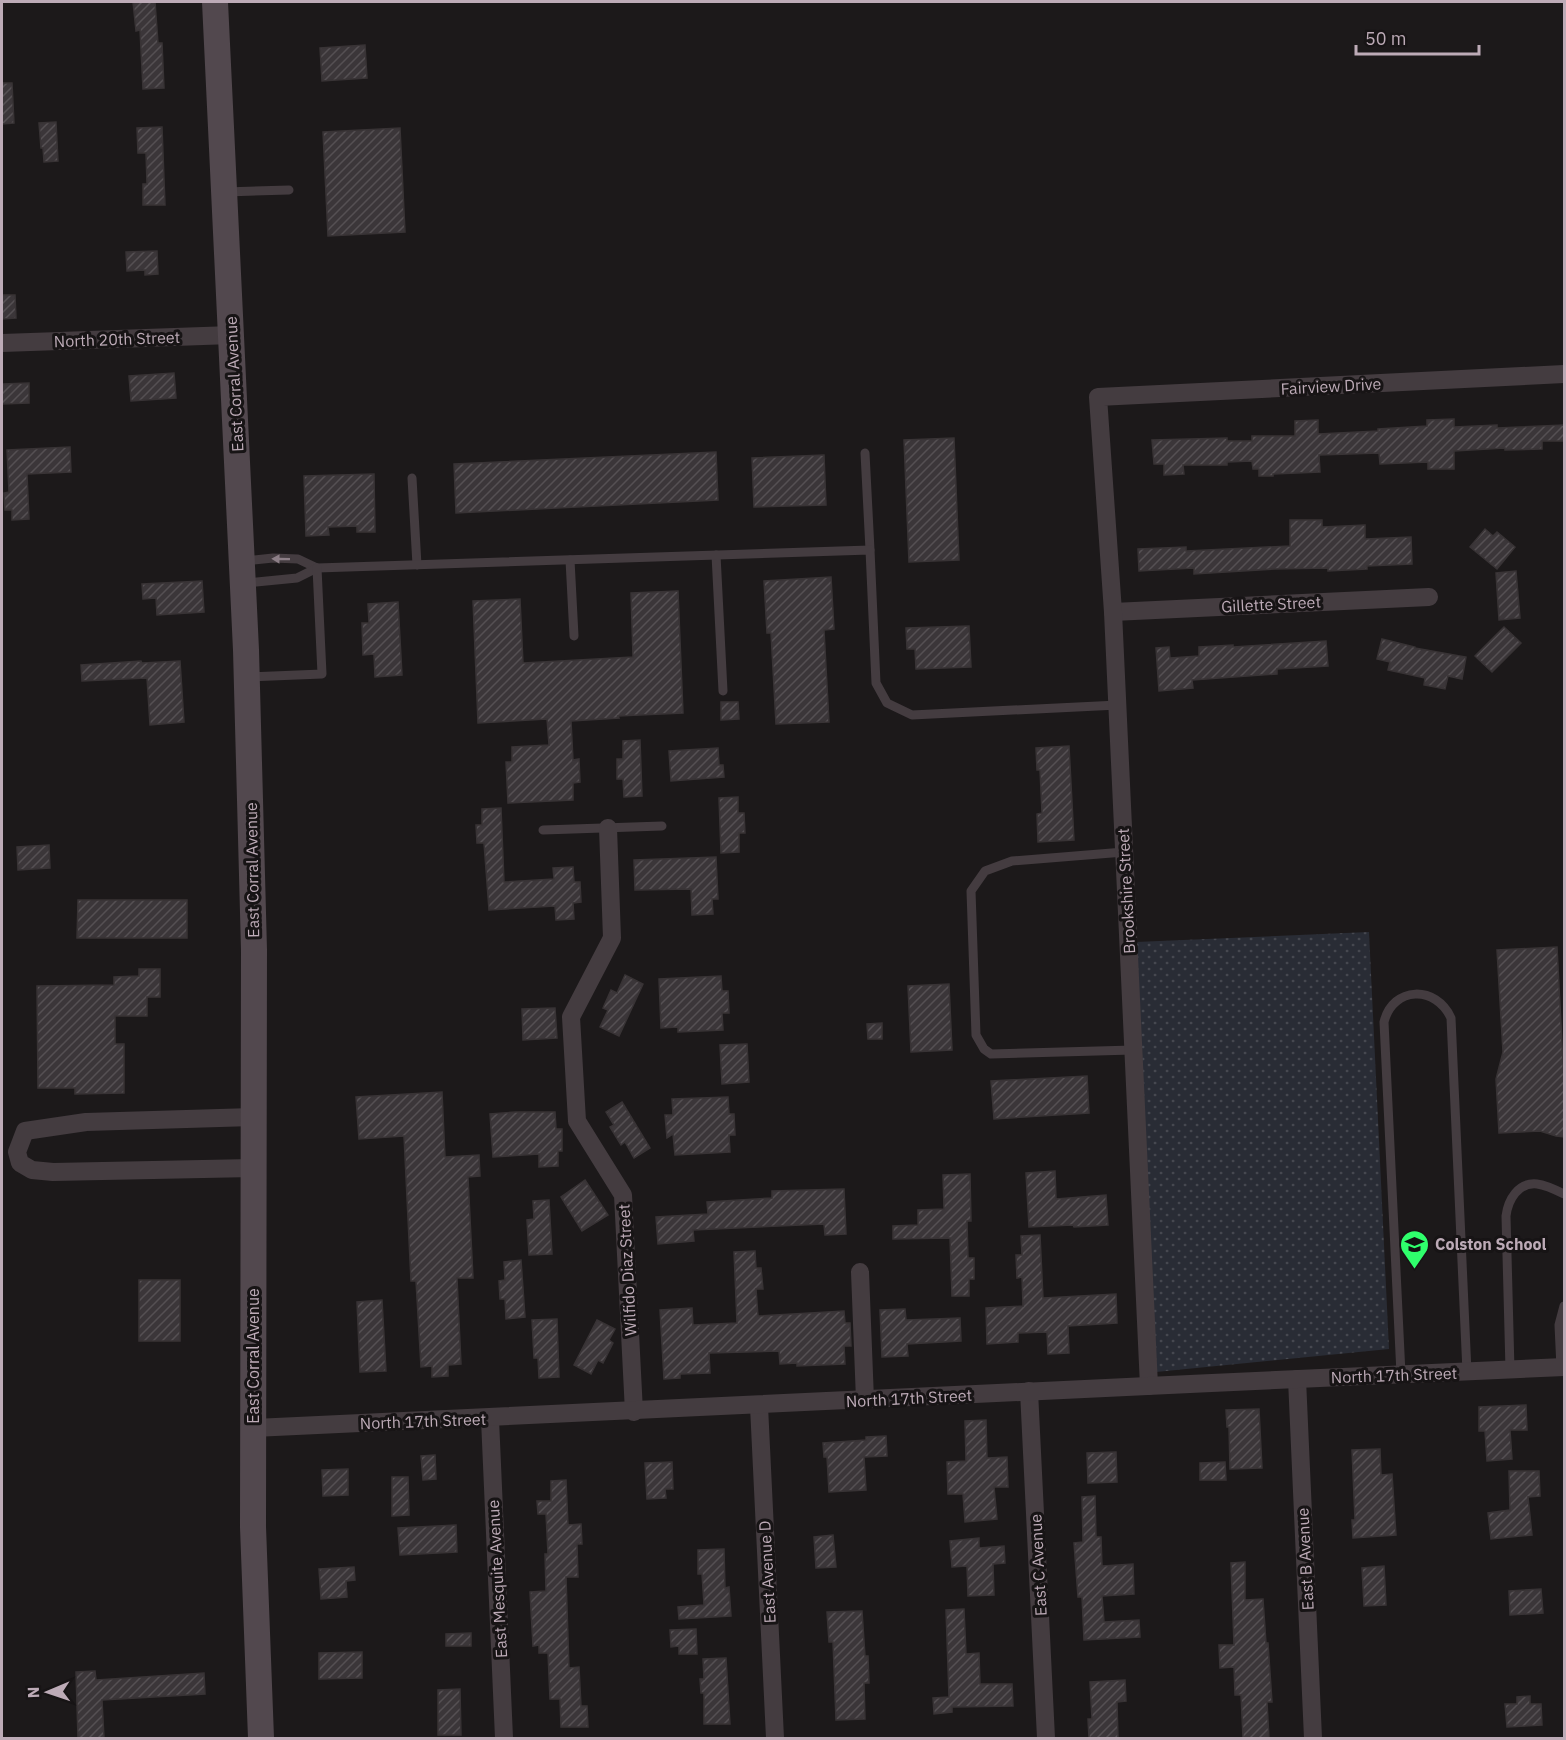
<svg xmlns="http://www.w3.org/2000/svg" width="1566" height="1740" viewBox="0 0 1566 1740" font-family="'IBM Plex Sans',sans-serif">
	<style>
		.green { fill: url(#green-dots) }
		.building { fill: url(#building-hatch); stroke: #383335; stroke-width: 1.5 }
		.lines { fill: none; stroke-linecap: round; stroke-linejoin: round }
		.service { stroke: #443c40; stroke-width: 9 }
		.minor { stroke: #443c40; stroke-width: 18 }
		.secondary { stroke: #52484e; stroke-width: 26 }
		.oneway { fill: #8d7f87 }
		.labels { text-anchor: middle; stroke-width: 6; stroke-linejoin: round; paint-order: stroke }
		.street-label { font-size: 16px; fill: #bdabb7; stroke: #171415 }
		.poi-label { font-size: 16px; font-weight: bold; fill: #bdabb7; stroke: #171415; text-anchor: start }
	</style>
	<defs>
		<pattern id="green-dots" width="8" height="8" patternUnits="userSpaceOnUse" patternTransform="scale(1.5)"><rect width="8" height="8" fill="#292c35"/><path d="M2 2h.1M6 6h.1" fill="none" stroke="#464850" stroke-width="1.8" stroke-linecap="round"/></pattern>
		<pattern id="building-hatch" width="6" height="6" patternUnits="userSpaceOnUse" patternTransform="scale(1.5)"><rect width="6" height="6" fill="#3b3639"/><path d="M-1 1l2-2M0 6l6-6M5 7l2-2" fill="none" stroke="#555053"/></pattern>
	</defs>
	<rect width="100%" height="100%" fill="#1c191a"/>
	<path class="green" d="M1369,932L1389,1349L1156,1372L1136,942Z"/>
	<g class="building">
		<path d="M133,2H155L158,43H162L164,88L143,89L140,30L136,31Z"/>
		<path d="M365,45L367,78L322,81L320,48Z"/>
		<path d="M2,83H12L14,123L2,124Z"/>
		<path d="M56,122L58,161L44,162L43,148H41L39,123Z"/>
		<path d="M162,127L165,205H143V184H147L146,153H138L137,128Z"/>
		<path d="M400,128L405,232L328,236L323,132Z"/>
		<path d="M157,251L158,274L145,275V270L127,271L126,252Z"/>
		<path d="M2,295H15L16,318L2,319Z"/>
		<path d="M174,373L176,398L131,401L129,376Z"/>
		<path d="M29,383V403L2,404V384Z"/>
		<path d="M1454,419V427L1497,425V428L1564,425V441H1542V449L1505,450V448L1454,451V469H1428V462L1380,464L1379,453L1319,455L1320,472L1273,474V476H1259V469H1253L1252,461L1227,462V465H1183L1184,474L1164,475V464H1154L1152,440L1227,438V441H1252V436H1295V421L1318,420V434L1378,431V429L1427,426V420Z"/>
		<path d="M954,438L959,560L909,562L904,440Z"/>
		<path d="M70,447L71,472L27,474L29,519L12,520V510H5L4,493L9,492L7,450Z"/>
		<path d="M716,452L718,500L456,513L454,464Z"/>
		<path d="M824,455L826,505L754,507L752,458Z"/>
		<path d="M374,474L375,532H357V526L328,527L329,535L306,536L304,476Z"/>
		<path d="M1290,520H1322V527L1365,525V539L1411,537L1412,564L1367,566V569L1328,571V568L1274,569L1194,574V568L1139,571L1138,549L1186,547V551L1290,546Z"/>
		<path d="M1485,529L1493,536L1497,532L1515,547L1497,569L1470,547Z"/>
		<path d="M1516,571L1520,618L1499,620L1496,573Z"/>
		<path d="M831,577L834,629L824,630L829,722L776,724L771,633H767L764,581Z"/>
		<path d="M202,581L204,612L157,615L156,598L143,599L142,584Z"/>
		<path d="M678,591L683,713L618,716L619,718L571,721L573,760L579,759L580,782L573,783V800L508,803L506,762H512V747L549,745L547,719L478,723L473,601L520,599L523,663L633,657L631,593Z"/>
		<path d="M398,602L402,675L375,677L374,654L363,655L362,623H369L368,604Z"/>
		<path d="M969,626L971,667L916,669L915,649H907L906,628Z"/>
		<path d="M1504,627L1521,643L1492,672L1475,656Z"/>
		<path d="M1382,639L1415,647V648L1466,657L1462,679L1448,676L1445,689L1424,685L1425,678L1388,670L1390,662L1377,659Z"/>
		<path d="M1326,641L1328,666L1277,669V674L1192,680L1193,688L1159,691L1156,648L1169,647L1170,658L1199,656V647L1233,645V647Z"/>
		<path d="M141,661L142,663L180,661L184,722L150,725L147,678L82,681L81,665Z"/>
		<path d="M721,702H738L739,719L721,720Z"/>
		<path d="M640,740L642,796L624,797L623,779H617V759H623V741Z"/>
		<path d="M1069,746L1074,840L1038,842L1037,814L1042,813L1040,770H1037L1036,748Z"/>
		<path d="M718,748L719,765H723L724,777L671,781L669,751Z"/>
		<path d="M738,797V813H744L745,833H739V852L721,853L719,798Z"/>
		<path d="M501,808L504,882L554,879L553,868L573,867L574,882H580L581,902L573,903L574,919L556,920L555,906L489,910L484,843H477L476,825H482V809Z"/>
		<path d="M49,845L50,868L18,870L17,847Z"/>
		<path d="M716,857L718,899H712L713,914L692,915L691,889L635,890L634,860Z"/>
		<path d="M78,900H187V938H77Z"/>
		<path d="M1557,947L1564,1083V1137L1556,1136L1540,1131L1499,1133L1496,1079L1503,1052L1497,950Z"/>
		<path d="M139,969H160V997H147V1016H115V1044H124V1093L75,1094V1088H38L37,986L114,985V977L139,976Z"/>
		<path d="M625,975L643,984L619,1036L600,1027L608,1010L603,1008L611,990L617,993Z"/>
		<path d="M721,976L722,991H728L729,1013H722L723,1030L678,1032V1027L661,1028L659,979Z"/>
		<path d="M949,984L952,1050L911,1052L908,986Z"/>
		<path d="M555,1008L557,1038L523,1040L522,1009Z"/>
		<path d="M882,1023V1039H868L867,1024Z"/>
		<path d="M747,1044L749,1082L722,1084L720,1045Z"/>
		<path d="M1087,1076L1089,1113L994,1119L991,1081Z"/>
		<path d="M442,1092L445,1157L479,1155L480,1176L468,1177L473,1278H457L461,1364L448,1365V1376L432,1377V1366L421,1367L416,1281H411L404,1136L359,1139L356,1097Z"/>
		<path d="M728,1097L729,1114H734L735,1135H729L730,1152L675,1155L673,1134L667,1138L665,1115H673L672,1099Z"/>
		<path d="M622,1102L650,1148L634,1158L625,1142L621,1145L610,1127L614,1125L606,1112Z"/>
		<path d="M516,1112H555L556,1129H562V1151H558V1166L539,1167V1154L493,1157L490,1114Z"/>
		<path d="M1055,1171L1056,1199L1106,1195L1108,1225L1074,1227L1073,1225L1029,1227L1026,1173Z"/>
		<path d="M970,1174L971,1221H967L968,1258H974V1279H969V1296H952L950,1238L893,1239V1226L918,1225V1210L944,1209L943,1175Z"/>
		<path d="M585,1180L608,1215L582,1231L561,1197Z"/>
		<path d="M844,1189L846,1234L825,1235L824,1224L693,1230L694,1241L658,1244L656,1217L708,1214L707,1202L772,1198V1191Z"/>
		<path d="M549,1200L552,1254L529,1255L527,1220L534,1219L533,1201Z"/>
		<path d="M1040,1235L1043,1298L1116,1294L1117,1323L1068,1326L1069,1353L1048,1354L1047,1332L1018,1333V1342L987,1344L986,1308L1023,1306L1022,1277L1017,1278L1016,1255H1022L1021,1236Z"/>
		<path d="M755,1251L756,1268H761L763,1289H756L758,1316L844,1311L845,1323H850L851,1346H844L845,1364L797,1366V1363L780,1364L779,1351L709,1353L710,1373L680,1374V1378L664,1379L660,1310L692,1308L693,1325L737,1323L734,1252Z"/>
		<path d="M521,1260L525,1317L506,1319L505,1299H500L499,1281L505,1280L504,1262Z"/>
		<rect x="139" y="1280" width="41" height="61"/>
		<path d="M382,1300L386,1371L360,1372L357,1302Z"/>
		<path d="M905,1309L906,1320L960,1318L961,1341L907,1344L908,1356L882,1357L880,1310Z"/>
		<path d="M557,1319L559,1377L539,1378L538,1358H534L532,1320Z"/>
		<path d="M597,1320L615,1329L609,1340L613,1343L603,1363L598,1360L591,1374L574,1365Z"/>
		<path d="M1526,1405L1527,1430H1510L1512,1459L1487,1461L1485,1431H1479V1407Z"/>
		<path d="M1259,1409L1262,1468L1230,1469L1229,1427H1227L1226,1410Z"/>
		<path d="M986,1420L987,1458L1007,1457L1008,1487H994L997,1519L965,1522L963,1494H948L947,1462L966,1461L965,1421Z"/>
		<path d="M886,1436L887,1456L864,1457L866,1490L829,1492L827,1457H824L823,1443L866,1440V1437Z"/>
		<path d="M1380,1449L1381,1475L1392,1474L1396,1535L1353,1538L1352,1520H1355L1352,1450Z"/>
		<path d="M1116,1452L1117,1482L1088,1483L1087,1453Z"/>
		<path d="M435,1455L436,1479L423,1480L421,1456Z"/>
		<path d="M672,1462L673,1489H665L666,1498L647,1499L645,1463Z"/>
		<path d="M1225,1462L1226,1480H1200V1463Z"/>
		<path d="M348,1469V1495L323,1496L322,1470Z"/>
		<path d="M1509,1471H1539L1540,1496L1528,1497L1532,1535L1491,1539L1488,1513L1510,1510Z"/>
		<path d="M392,1477H408L409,1515L392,1516Z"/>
		<path d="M566,1480L568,1525L581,1524L582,1544H577L578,1577H566L569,1668L579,1667L581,1706H587L588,1727H561L560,1699H550L548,1653H539V1645L533,1646L530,1592L546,1591L545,1554H548L546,1514H538L537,1501H551V1481Z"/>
		<path d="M1095,1496L1096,1537H1101L1102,1566L1133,1564L1134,1594L1102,1596L1104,1622L1139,1620L1140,1637L1084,1640L1082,1597H1078L1074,1543L1083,1542L1082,1497Z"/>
		<path d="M456,1525L457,1552L400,1555L398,1528Z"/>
		<path d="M833,1535L836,1567L816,1568L814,1537Z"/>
		<path d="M979,1538V1548L1004,1546L1005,1563L993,1564L994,1595L968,1596L967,1566L952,1567L950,1541Z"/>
		<path d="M724,1549L725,1588L729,1587L731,1616L679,1619L678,1607L704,1605L702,1574H698V1550Z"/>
		<path d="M1245,1562V1600L1263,1599L1266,1643H1268L1272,1702H1267L1269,1738H1243L1241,1695H1235L1234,1667L1220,1668L1219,1645H1234L1231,1563Z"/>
		<path d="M1384,1566L1386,1605L1364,1606L1362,1568Z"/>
		<path d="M354,1567L355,1580L346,1581L347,1597L321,1599L319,1569Z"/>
		<path d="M1541,1589L1543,1613L1510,1615L1509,1591Z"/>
		<path d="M964,1609L966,1654L979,1653L980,1684H1012L1013,1706L952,1707V1712L934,1714L933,1698L949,1697L946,1610Z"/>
		<path d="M862,1611L865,1656H868L869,1683H864L865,1719L836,1720L833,1642H829L827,1612Z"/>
		<path d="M696,1629L697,1654H679V1646L671,1647L670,1630Z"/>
		<path d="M471,1633V1646H446V1634Z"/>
		<path d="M362,1652V1678L319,1679V1653Z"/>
		<path d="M726,1658L730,1724H704V1693H701L700,1679H704L703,1659Z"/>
		<path d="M95,1671L96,1680L204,1673L205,1694L102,1700L104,1738H78L76,1672Z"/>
		<path d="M1125,1680L1126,1701L1117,1702L1118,1738H1089L1088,1719H1092L1090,1682Z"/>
		<path d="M460,1689L461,1735H438V1690Z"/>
		<path d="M1530,1696V1704H1541L1542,1725L1507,1727L1505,1704H1517V1697Z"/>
	</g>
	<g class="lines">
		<g class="service">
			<path d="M225,192L289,190"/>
			<path d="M865,453L870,550"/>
			<path d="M412,478L417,565"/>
			<path d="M716,555L723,691"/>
			<path d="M570,560L574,636"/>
			<path d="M244,561L273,558L298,559L317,568"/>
			<path d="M246,583L297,578L317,568L870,550L876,683L887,703L912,715L1118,705"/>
			<path d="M247,677L322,674L317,568"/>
			<path d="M543,830L662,826"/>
			<path d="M1124,852L1012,861L985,871L971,891L976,1035L984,1049L991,1054L1133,1050"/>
			<path d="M1561,1368L1559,1325L1564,1306"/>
			<path d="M1510,1370L1506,1216C1508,1200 1518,1182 1537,1184C1546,1185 1556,1190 1564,1194"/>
			<path d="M1401,1374L1384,1022C1393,986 1436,985 1451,1018L1467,1372"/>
		</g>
		<g class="minor">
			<path d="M2,343L232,335"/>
			<path d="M1113,612L1429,597"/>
			<path d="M608,828L612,938L571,1017L577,1121L623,1195L634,1412"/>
			<path d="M253,1168L53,1172L32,1170L20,1163L17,1152L25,1131L86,1122L253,1117"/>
			<path d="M860,1272L865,1400"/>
			<path d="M1297,1379L1313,1738"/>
			<path d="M1149,1386L1113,612L1098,397L1564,374"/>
			<path d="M1029,1391L1046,1738"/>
			<path d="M759,1406L775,1738"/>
			<path d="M490,1419L504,1738"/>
			<path d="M253,1428C691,1411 1127,1385 1564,1367"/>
		</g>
		<path class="secondary" d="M215,2L246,650L254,950L253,1527L261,1738"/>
	</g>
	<defs><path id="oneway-solid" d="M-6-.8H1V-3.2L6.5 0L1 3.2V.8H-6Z" transform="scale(1.5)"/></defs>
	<use class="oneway" href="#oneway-solid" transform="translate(281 559) rotate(-179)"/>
	<defs>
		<symbol id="school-pin" viewBox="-11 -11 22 30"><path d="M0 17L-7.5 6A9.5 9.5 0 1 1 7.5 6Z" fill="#2fff6c" stroke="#171415"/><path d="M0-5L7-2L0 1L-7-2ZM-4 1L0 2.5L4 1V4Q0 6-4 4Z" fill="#111"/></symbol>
	</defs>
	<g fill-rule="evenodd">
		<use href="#school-pin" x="1398" y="1228" width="33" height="45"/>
	</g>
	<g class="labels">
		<g class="street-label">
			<text transform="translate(117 339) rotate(-2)" y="6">North 20th Street</text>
			<text transform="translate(234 384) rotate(-93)" y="6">East Corral Avenue</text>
			<text transform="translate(1331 386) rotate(-3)" y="6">Fairview Drive</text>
			<text transform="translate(1271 604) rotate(-3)" y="6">Gillette Street</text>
			<text transform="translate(252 870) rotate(-91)" y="6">East Corral Avenue</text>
			<text transform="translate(1126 891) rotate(-93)" y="6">Brookshire Street</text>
			<text transform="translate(627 1270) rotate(-93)" y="6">Wilfido Diaz Street</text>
			<text transform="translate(253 1356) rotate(-90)" y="6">East Corral Avenue</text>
			<text transform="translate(1394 1375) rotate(-2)" y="6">North 17th Street</text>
			<text transform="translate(909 1398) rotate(-3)" y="6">North 17th Street</text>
			<text transform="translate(423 1421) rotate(-2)" y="6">North 17th Street</text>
			<text transform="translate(1305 1559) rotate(-93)" y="6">East B Avenue</text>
			<text transform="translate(1038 1565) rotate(-93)" y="6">East C Avenue</text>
			<text transform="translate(767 1572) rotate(-93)" y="6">East Avenue D</text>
			<text transform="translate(497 1579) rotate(-93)" y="6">East Mesquite Avenue</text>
		</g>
		<g class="poi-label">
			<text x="1435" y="1250">Colston School</text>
		</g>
	</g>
	<rect width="1566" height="1740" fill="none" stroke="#bdabb7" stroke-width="6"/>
	<g transform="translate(48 1692) rotate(268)" stroke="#171415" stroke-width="4.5" paint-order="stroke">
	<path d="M0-4.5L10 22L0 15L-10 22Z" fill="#bdabb7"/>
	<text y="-9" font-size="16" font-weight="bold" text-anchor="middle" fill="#bdabb7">N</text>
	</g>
	<path d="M1356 45v9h123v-9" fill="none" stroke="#bdabb7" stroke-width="3"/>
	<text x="1365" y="45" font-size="18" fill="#bdabb7" stroke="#171415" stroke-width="4.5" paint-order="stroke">50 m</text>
</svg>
